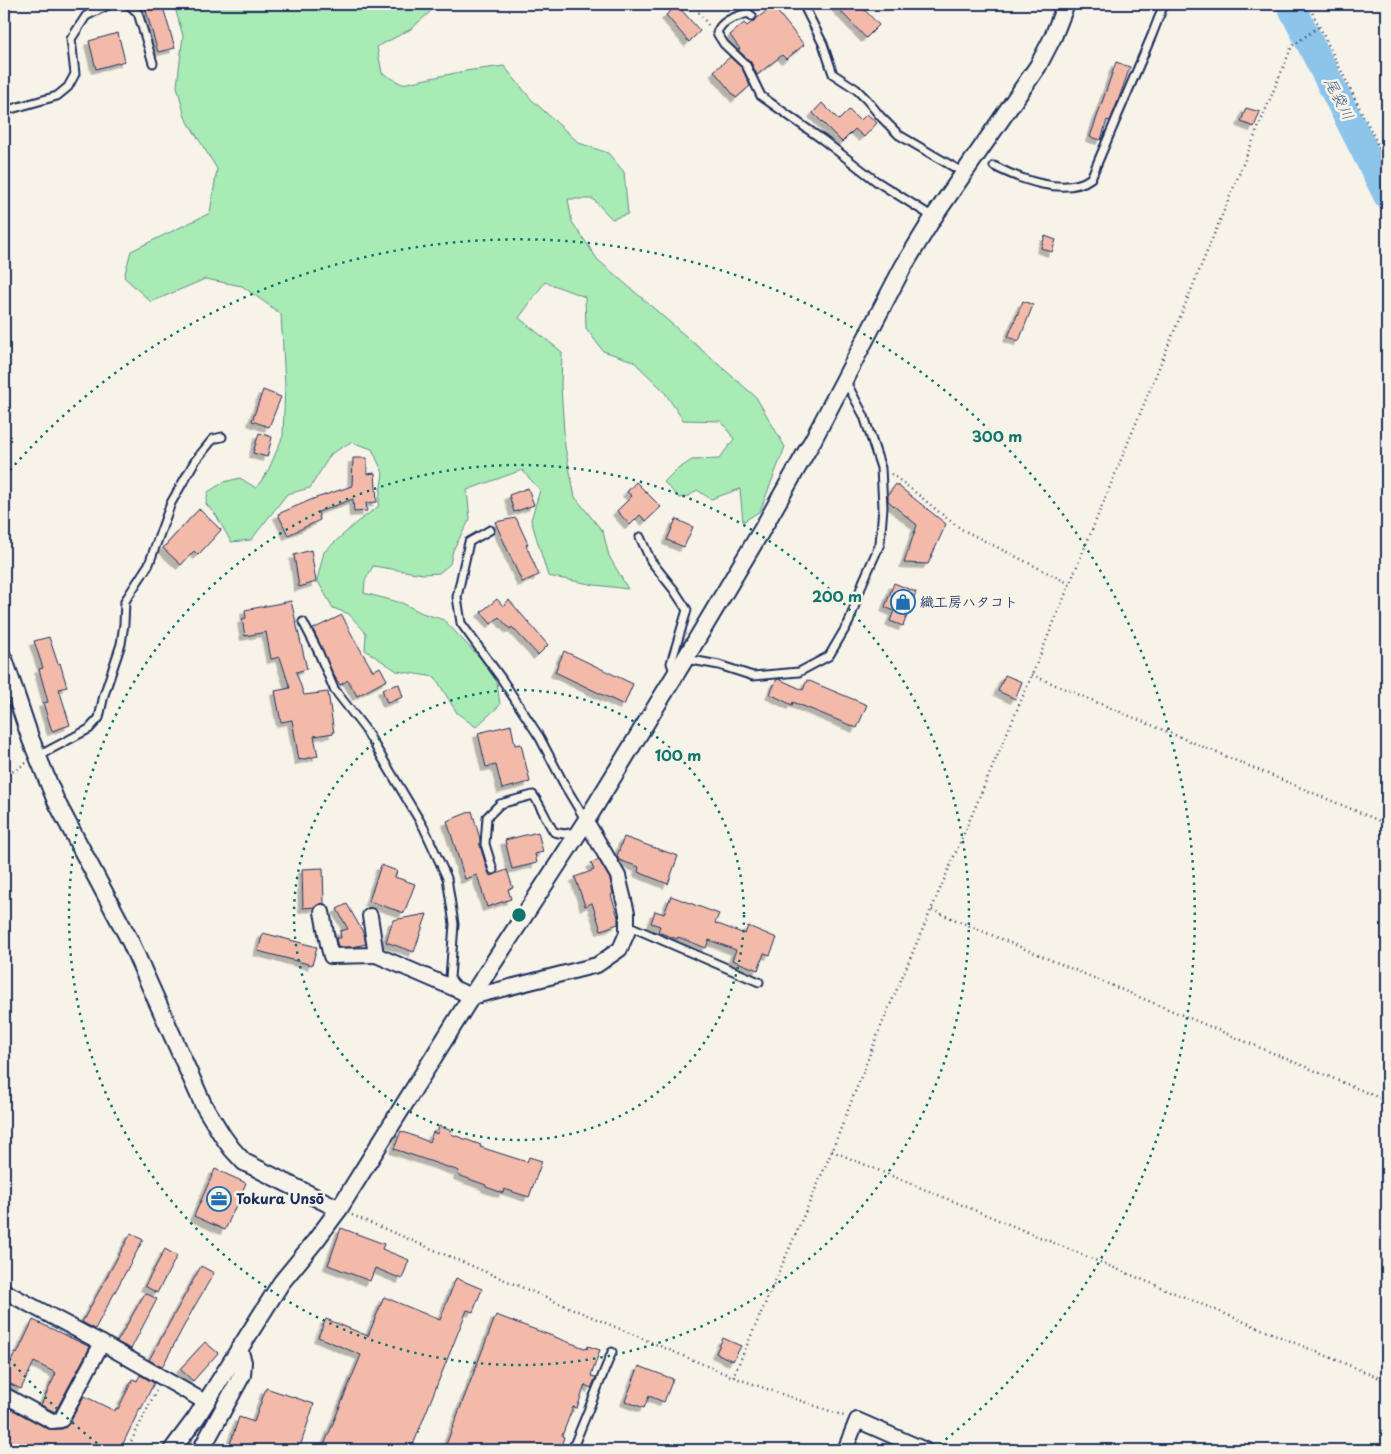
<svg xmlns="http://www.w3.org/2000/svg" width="1391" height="1454" viewBox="0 0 1391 1454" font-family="'Playpen Sans','Klee One',sans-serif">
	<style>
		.green { fill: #a8ebb5; stroke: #628d8a }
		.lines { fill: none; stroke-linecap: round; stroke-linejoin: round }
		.river { stroke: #8cc4ea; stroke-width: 28 }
		.building { fill: #f3baaa; stroke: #1b2f5e; filter: url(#shadow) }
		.service-casing { stroke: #1b2f5e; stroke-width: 11 }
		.minor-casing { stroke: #1b2f5e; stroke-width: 18 }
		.tertiary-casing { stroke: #1b2f5e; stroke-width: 20 }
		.path { stroke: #1b2f5e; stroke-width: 2.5; stroke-dasharray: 1 4; stroke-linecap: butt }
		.service { stroke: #f7f3e8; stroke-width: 7 }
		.minor { stroke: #f7f3e8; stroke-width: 14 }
		.tertiary { stroke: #f7f3e8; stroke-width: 16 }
		.ring { fill: none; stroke: #0f766e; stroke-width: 2.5; stroke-dasharray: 2.5 5 }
		.labels { text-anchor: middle; stroke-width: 5; stroke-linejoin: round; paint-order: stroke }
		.poi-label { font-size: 14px; font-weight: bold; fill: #1b2f5e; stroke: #f7f3e8; text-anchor: start }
		.water-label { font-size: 15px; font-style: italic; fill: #375481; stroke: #f7f3e8 }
		.centre { fill: #0f766e; stroke: #f7f3e8; stroke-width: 2.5 }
		.ring-label { font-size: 15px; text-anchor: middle; font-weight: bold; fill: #0f766e; stroke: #f7f3e8; stroke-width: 5; stroke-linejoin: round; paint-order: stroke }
	</style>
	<defs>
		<filter id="shadow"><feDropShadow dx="-4.5" dy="4.5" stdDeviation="0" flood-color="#0004"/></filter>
	</defs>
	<rect width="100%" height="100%" fill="#f7f3e8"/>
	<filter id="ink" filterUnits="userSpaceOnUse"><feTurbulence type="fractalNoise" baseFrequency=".02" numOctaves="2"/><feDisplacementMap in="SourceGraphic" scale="10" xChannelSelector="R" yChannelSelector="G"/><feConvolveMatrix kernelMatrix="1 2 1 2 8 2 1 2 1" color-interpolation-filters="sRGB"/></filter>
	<g filter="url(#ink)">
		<path class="green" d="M174,4H430V12L411,29L377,47L382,73L402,84L465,71L504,66L531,99L579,143L608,153L624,172L628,214L612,219L593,199H568L572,222L598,260L756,397L785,447L760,511L743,522L740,489L711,499L697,490L689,496L679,498L664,482L675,471L692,460L719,459L734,439L721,421L683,420L663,390L633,361L603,351L586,328L585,297L545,282L519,318L562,352L561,386L565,447L575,497L603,532L609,556L628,589L595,585L548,576L531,520L540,490L522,470L467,490L470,519L453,550L450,564L439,573L423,574L373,566L365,581L364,593L402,603L422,613L444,620L481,659L497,682L500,705L476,727L457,713L435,677L397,671L365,650L366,633L349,614L333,608L317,580L324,552L357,522L378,507L383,473L372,449L351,442L331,454L310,488L287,494L251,540L231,542L216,515L206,504L208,492L224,482L240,478L256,488L268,471L283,436L285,384L281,314L242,286L205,279L151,302L124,277L131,251L210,213L217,169L185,117L177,86L183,36Z"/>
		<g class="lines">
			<path class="river" d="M1290,4L1387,195"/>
		</g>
		<g class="building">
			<path d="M144,4H162L175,48L158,52Z"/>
			<path d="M834,4H859L879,25L866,38Z"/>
			<path d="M677,5L700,31L689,42L666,15Z"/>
			<path d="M773,6L804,45L786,59L782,55L757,75L751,62L738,50L740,49L730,35L744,23L747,26Z"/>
			<path d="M118,33L125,61L96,69L89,41Z"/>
			<path d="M730,57L742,68L750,86L736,98L714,71Z"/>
			<path d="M1116,62L1130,67L1119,98L1110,121L1107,120L1101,140L1090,137Z"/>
			<path d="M822,103L839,120L849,110L860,121L867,114L877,123L864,137L855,129L842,142L813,113Z"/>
			<path d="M1246,108L1260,112L1254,127L1241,122Z"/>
			<path d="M1045,236L1056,240L1052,252L1041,248Z"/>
			<path d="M1023,301L1033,305L1019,341L1008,337Z"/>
			<path d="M263,390L281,397L269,427L252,421Z"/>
			<path d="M259,433L272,437L267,457L253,453Z"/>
			<path d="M353,458H367V474L375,473L377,502L366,503L367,511L354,512L353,499L318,512L320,520L288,535L278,514L313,499L352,486Z"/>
			<path d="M636,482L661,507L646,521L640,515L630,525L617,511L632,496L627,492Z"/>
			<path d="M896,484L946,524L928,564L904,563L917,525L888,501V495Z"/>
			<path d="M528,488L534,505L514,512L509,495Z"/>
			<path d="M199,509L221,530L198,555L194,551L181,565L163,548Z"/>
			<path d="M516,518L528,544L526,545L539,575L522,582L495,522Z"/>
			<path d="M676,519L693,527L684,547L667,540Z"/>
			<path d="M311,550L316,582L299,587L294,555Z"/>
			<path d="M894,583L916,592L903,626L890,621L894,611L885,607Z"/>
			<path d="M497,599L503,606L509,600L548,645L538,655L512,627L510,629L499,617L491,624L481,612Z"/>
			<path d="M291,601L307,669L296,672L304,695L328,692L334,733L314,736L318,756L299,760L292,720L281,722L275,691L290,688L280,657L271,659L266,632L245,636L242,619L246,618L245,610Z"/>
			<path d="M342,615L353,637L373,671L380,667L387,680L357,696L348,680L340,685L333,674L313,629Z"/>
			<path d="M49,637L58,664L60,663L67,687L59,689L70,725L52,731L43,703L48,702L39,669L43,668L34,641Z"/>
			<path d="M564,651L633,684L624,705L555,672Z"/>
			<path d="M1005,675L1022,682L1015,699L998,691Z"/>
			<path d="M777,679H779L803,690L807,680L867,705L857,728L793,702L792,705L770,694Z"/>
			<path d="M399,684L403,697L387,703L382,689Z"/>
			<path d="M511,725L515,745L521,744L530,782L502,789L496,765L486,767L478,733Z"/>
			<path d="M472,811L480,839V846L488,872L490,876L507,870L513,888L508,889L511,899L487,907L477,875L465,879L447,821Z"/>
			<path d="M538,832L543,852L535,854L537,863L512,869L505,840Z"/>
			<path d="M624,837L678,856L668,884L638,872L639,867L619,860L617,856Z"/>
			<path d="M599,860L610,879L613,894L611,895L618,917V924L601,930L592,903L585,906L575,877L594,870L591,863Z"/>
			<path d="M381,865L397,871L395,877L415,884L404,913L369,901Z"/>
			<path d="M323,868L324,904H320L315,907L303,908L302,869Z"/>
			<path d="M671,896L719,914L715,923L745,934L748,926L777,938L770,955L764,953L758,970L732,960L736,950L709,940L706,948L678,937L677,939L658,932L660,926L651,923L655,911L664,914Z"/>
			<path d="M347,904L364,934L366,944L353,947H338L336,938H341L340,931L348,929L337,909Z"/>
			<path d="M427,914L414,952L386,942L393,920Z"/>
			<path d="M263,933L317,947L312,965L258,951Z"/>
			<path d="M439,1126L452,1131L451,1134L481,1145L480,1147L527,1162L529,1157L542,1161L529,1197L504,1189L503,1193L486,1187V1185L458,1175L459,1171L394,1149L401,1131L429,1142L433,1132L437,1134Z"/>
			<path d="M215,1169L246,1183L225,1230L194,1216Z"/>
			<path d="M341,1228L384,1244L382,1249L409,1260L402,1279L375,1268L370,1281L328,1265Z"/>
			<path d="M131,1233L143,1240L95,1329L82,1322Z"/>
			<path d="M165,1249L177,1256L157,1293L145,1286Z"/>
			<path d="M201,1266L214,1273L193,1309L162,1367L149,1360Z"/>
			<path d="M456,1278L482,1289L473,1312L467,1310L411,1450H322L361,1355L318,1337L326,1319L368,1336L384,1297L440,1320Z"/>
			<path d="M145,1293L157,1299L131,1349L117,1342Z"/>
			<path d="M496,1315L587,1349L588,1346L600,1350L591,1376L596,1377L591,1388L585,1385L577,1408L573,1407L562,1436L564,1437L560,1450H444Z"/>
			<path d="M33,1320L90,1347L55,1412L41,1405L56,1373L34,1362L21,1389L4,1381V1377L15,1353L17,1354Z"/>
			<path d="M723,1338L741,1346L733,1361L716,1353Z"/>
			<path d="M205,1342L218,1353L193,1381L180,1369Z"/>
			<path d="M639,1366L673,1379L664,1402L649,1396L644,1408L625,1401Z"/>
			<path d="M140,1375L154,1383L141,1409L140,1408L120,1450H4V1405L48,1429H62L69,1424L84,1396L115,1411L116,1408L118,1409L133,1379L137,1381Z"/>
			<path d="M266,1388L314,1404L299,1450H228L239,1417L254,1422Z"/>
		</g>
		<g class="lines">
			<defs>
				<g id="service">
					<path d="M128,4L138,13L153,63"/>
					<path d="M803,4L823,44L833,74L856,89L867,100L880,116L899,135L964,173"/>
					<path d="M752,16L748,13C735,17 721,20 717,33L724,44L746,65L761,96L823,140L876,181L933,217"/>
					<path d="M4,111L57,96L68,87L75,74L71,39L86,16L110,4"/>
					<path d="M994,166C1019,179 1066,197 1091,178L1152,35L1164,4"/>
					<path d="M490,530L469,542L457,597L461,623L501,678L540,738L565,786L586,821"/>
					<path d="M640,537L651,561L674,590L687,610L671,663L675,674"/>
					<path d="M303,622L318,651L334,689L365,729L424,828L447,878L454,924L450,978L456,986"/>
					<path d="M686,659L719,665L753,676L799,672L829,656L849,622L863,582L880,544L883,507L881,468L864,416L845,380"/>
					<path d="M38,756L89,729L99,718L104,695L121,644L124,624L125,601L149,564L171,503L195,461L213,439L222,437"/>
					<path d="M493,870L485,844L487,817L500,804L533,795C542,807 546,820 554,832L564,834L576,832"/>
					<path d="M627,925L759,982"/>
					<path d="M572,1450L612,1352"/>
				</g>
				<g id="minor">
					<path d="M322,912L328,944L331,956L376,955"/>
					<path d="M370,916L376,955L460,991L471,997L597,965L620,949L627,933V913L618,876L586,821"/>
					<path d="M4,1291L102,1343L205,1402"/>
					<path d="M4,1395L52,1421L61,1420L102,1343"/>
					<path d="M845,1450L857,1420L925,1450"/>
				</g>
				<g id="tertiary">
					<path d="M4,659L31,740L56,801L130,941L203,1104L222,1135L232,1149L244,1162L339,1209"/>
					<path d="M172,1450L196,1418L281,1283L316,1240L339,1209L471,997L586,821L685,659L763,528L813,440L903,267L933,218L1038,66L1053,37L1066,4"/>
					<path d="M201,1450L242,1375L243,1362L239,1349"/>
				</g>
			</defs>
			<use href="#service" class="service-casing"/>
			<use href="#minor" class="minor-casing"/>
			<use href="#tertiary" class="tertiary-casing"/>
			<g class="path">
				<path d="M693,4L708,25"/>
				<path d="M1308,4L1387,163"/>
				<path d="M891,474C917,492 938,513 963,530L1070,584"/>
				<path d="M1032,675L1387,824"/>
				<path d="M4,777L26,763"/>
				<path d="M932,910L1387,1101"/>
				<path d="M832,1151L1387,1381"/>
				<path d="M352,1215L733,1377L844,1416"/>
				<path d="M733,1377L832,1151L879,1031L1032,675L1292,46L1320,26"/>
				<path d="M127,1450L156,1391"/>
			</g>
			<use href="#service" class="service"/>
			<use href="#minor" class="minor"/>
			<use href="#tertiary" class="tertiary"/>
		</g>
	</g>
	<g class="ring">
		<circle cx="519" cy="915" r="225"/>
		<circle cx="519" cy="915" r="450"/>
		<path d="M103 1448A676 676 0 0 1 5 1354M5 476A676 676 0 1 1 935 1448"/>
	</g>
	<defs>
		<symbol id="shop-ring" viewBox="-11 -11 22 22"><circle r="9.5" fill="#f7f3e8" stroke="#1f6fb2" stroke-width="1.5"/><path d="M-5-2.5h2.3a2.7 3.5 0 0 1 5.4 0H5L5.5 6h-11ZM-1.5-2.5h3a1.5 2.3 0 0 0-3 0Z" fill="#1f6fb2"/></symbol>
		<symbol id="office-ring" viewBox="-11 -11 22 22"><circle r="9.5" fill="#f7f3e8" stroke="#1f6fb2" stroke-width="1.5"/><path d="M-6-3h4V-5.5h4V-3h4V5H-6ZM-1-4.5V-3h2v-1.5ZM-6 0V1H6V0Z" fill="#1f6fb2"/></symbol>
	</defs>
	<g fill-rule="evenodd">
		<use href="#shop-ring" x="889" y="588" width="28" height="28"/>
		<use href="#office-ring" x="205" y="1185" width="28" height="28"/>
	</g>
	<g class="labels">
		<g class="poi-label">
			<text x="920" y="607">織工房ハタコト</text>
			<text x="236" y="1204">Tokura Unsō</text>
		</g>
		<g class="water-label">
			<text transform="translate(1339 99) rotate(63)" y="5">尾袋川</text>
		</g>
	</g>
	<circle cx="519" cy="915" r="8" class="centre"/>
	<g class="ring-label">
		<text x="997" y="442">300 m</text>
		<text x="837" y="602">200 m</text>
		<text x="678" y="761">100 m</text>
	</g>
	<rect width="1391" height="1454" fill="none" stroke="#f7f3e8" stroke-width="20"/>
	<rect x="10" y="10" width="1371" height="1434" fill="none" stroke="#1b2f5e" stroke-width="2" filter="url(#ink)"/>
</svg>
